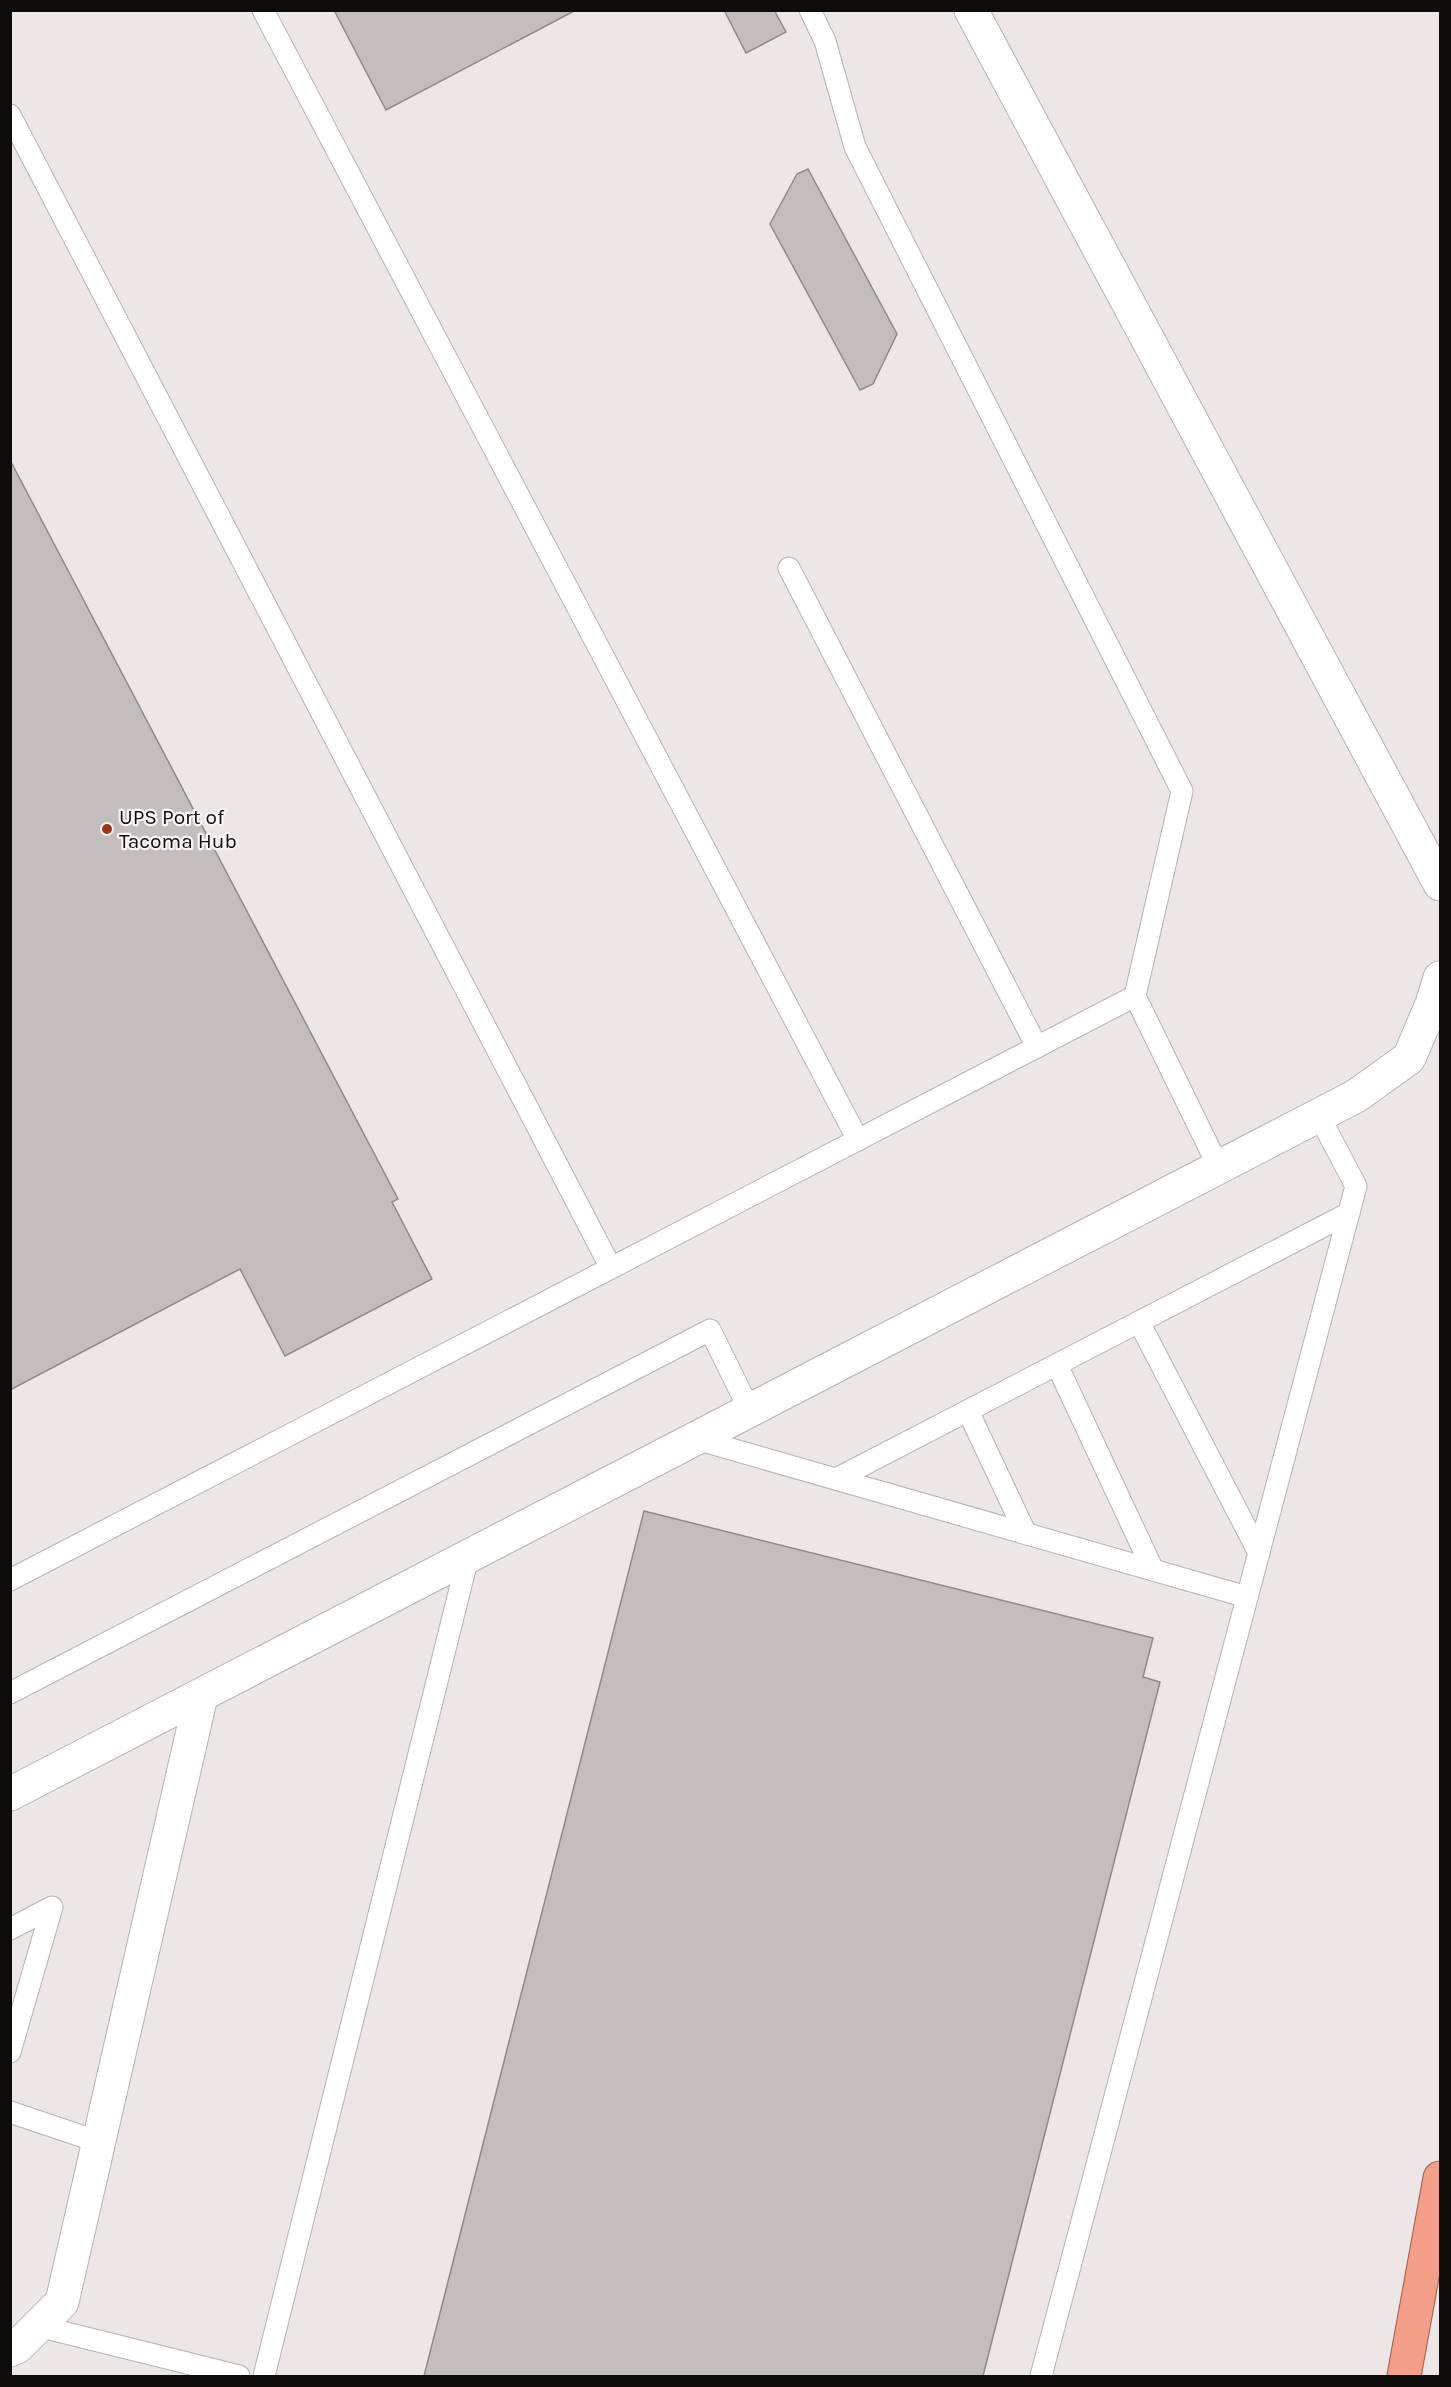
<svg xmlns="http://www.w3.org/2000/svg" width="1451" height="2387" viewBox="0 0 1451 2387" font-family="Karla,sans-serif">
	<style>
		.building { fill: #c3bebd; stroke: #8e8a89; stroke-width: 1.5 }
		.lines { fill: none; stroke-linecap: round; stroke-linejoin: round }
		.service-casing { stroke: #b7b2b1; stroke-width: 23 }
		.minor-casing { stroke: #b7b2b1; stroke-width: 35 }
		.trunk-casing { stroke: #a05b49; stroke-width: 35 }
		.service { stroke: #fff; stroke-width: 21 }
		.minor { stroke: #fff; stroke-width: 33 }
		.trunk { stroke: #f29e88; stroke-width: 33 }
		.poi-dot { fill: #9d351a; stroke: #f9f4f3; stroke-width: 2 }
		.labels { text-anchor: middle; stroke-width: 4.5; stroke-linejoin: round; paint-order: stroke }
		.poi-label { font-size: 21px; fill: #0d0c0b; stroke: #f9f4f3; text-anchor: start }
	</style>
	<rect width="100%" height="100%" fill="#ece7e6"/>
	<g class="building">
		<path d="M334,10H576L386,110Z"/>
		<path d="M724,10H774L786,32L746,53Z"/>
		<path d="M808,169L897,334L873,384L860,390L770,224L797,174Z"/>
		<path d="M10,460L398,1199L392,1202L432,1279L285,1356L240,1269L10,1390Z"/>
		<path d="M644,1511L1153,1638L1143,1677L1160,1682L983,2376H424Z"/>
	</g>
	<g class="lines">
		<defs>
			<g id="service">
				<path d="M263,10L858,1140"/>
				<path d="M10,115L611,1268"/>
				<path d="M789,568L1037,1047"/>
				<path d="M1135,996L1219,1168"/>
				<path d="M1139,1322L1259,1553"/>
				<path d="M1057,1365L1153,1570"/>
				<path d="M968,1411L1026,1534"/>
				<path d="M696,1439L1247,1597"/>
				<path d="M836,1479L1349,1213"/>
				<path d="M10,1580L1135,996L1182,791L855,147L825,41L810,10"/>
				<path d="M10,1693L710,1330L750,1411"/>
				<path d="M10,1929L52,1907L10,2052"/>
				<path d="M10,2112L99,2142"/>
				<path d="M38,2326L239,2376"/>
				<path d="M264,2376L468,1557"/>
				<path d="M1041,2376L1356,1186L1319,1116"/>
			</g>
			<g id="minor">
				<path d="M971,10L1440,884"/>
				<path d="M10,1794L1356,1096L1409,1058L1432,1004L1440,978"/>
				<path d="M10,2350L17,2347L62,2302L201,1696"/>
			</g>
			<path id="trunk" d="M1404,2376L1440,2178"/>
		</defs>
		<use href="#service" class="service-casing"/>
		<use href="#minor" class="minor-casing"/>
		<use href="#trunk" class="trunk-casing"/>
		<use href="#service" class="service"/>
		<use href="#minor" class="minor"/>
		<use href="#trunk" class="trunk"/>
	</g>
	<circle class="poi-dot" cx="107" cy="829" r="6"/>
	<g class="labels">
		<g class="poi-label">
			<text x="119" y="824">UPS Port of<tspan x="119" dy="24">Tacoma Hub</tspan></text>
		</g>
	</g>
	<rect width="1451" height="2387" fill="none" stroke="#0d0c0b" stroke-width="24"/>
</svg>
